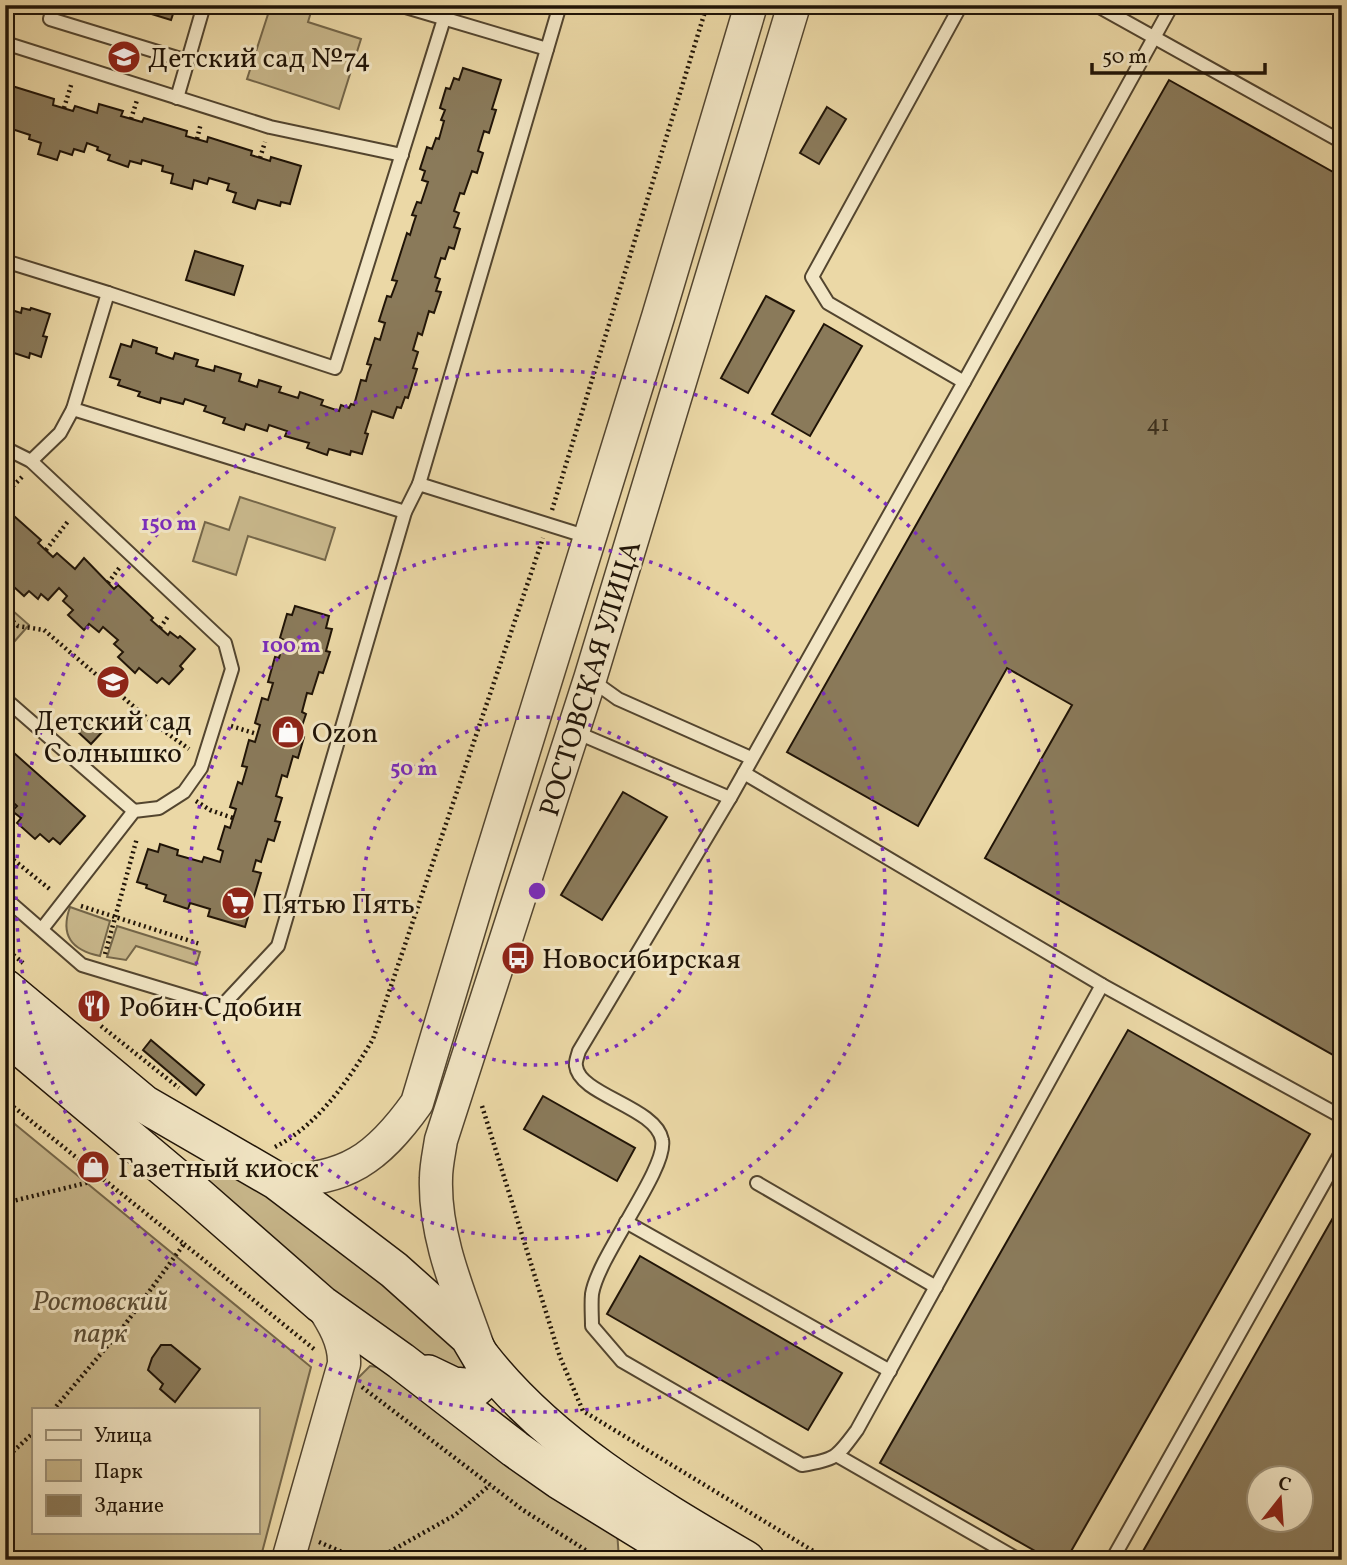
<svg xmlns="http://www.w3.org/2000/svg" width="1347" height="1565" viewBox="0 0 1347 1565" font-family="Vollkorn,serif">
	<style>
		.green { fill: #c8b78b; stroke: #746649; stroke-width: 2; fill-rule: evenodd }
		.building { fill: #8a7a5a; stroke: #201407; stroke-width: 2; fill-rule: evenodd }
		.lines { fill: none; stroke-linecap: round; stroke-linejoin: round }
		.service-casing { stroke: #53452f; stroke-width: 16 }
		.tertiary-casing { stroke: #53452f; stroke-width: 35 }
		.secondary-casing { stroke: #201407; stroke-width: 40 }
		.path { stroke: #201407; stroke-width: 4.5; stroke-dasharray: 2 3.5; stroke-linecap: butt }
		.service { stroke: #f2e6c5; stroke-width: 12 }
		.tertiary { stroke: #f2e6c5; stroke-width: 32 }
		.secondary { stroke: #f2e6c5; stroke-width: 37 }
		.ring { fill: none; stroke: #7b2cbf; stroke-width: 3.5; stroke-dasharray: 3.5 7 }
		.labels { text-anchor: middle; stroke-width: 6; stroke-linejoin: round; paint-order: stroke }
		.number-label { font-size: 24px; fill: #3a2e1c }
		.poi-label { font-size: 28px; fill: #201407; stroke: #f2e6c5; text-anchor: start }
		.street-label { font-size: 28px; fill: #201407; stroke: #f2e6c5 }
		.park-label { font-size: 28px; font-style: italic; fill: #5b4d35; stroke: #f2e6c5 }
		.centre { fill: #7b2cbf; stroke: #f2e6c5; stroke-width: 3.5 }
		.ring-label { font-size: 21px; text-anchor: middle; font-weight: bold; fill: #7b2cbf; stroke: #f2e6c5; stroke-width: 6; stroke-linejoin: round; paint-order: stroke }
	</style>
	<rect width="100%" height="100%" fill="#ebd8a6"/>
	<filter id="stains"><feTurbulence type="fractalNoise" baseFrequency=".00286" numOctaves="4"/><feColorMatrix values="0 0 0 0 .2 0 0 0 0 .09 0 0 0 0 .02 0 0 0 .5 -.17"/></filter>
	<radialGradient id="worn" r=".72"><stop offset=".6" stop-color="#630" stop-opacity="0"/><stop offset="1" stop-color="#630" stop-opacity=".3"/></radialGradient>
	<g class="green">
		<path d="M271,5H291L311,12L308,22L361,39L339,109L247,79Z"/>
		<path d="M240,497L335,528L325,560L248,536L236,575L193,561L205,522L229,530Z"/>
		<path d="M5,604L29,625L5,652Z"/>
		<path d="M70,907L110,921L100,956C71,950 60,935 70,907Z"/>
		<path d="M117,926L200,952L196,965L136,946L126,960L107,957Z"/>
		<path d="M5,1116L311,1367L260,1560H5ZM33,1409H257V1532H33Z"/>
		<path d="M210,1159L217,1160L385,1277L473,1368L456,1377L318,1288L210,1185L203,1169L204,1162Z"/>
		<path d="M370,1366L390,1369L617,1530L619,1560H298L349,1387Z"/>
	</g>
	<g class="building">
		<path d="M144,5H176L171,20L142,11Z"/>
		<path d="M463,68L501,80L492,109L496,110L489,133L484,131L478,151L483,153L477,173L472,171L464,194L460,193L454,211L459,213L454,227L460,229L454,249L449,247L445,259L441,258L435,277L440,279L436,291L441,292L434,313L429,311L422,335L418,333L413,350L418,352L413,368L417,369L408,398L405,397L401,408L397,407L393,418L372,411L365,433L368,434L362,454L351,451L350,455L329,449L327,455L307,448L309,443L285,436L287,431L269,425L267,431L246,424L244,430L223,423L225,418L204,411L206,406L185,399L183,404L161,398L160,403L138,396L140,392L118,385L120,380L110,377L121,344L131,347L133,340L157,348L156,353L164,356L173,359L175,353L198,360L196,366L214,371L215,366L241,374L239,381L257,387L259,380L281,387L279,392L298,398L300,392L323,400L321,405L339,411L341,405L349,408L351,404L354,405L361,380L366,381L368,373L371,365L367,364L375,338L380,340L385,323L379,321L387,296L391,297L397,281L392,280L407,233L410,235L413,225L416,216L412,215L417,202L421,203L428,182L422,180L425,171L420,169L427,147L432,149L436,138L439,139L444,121L441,120L445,110L440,108L446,88L450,89L454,78L459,80Z"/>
		<path d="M1169,80L1342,177V1060L985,858L1072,705L1007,668L918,826L787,752Z"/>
		<path d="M12,86L54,99L53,105L73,111L75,106L97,113L99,104L123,111L121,116L142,122L144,118L187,131L186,136L207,142L208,137L252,151L251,155L270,161L271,157L301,166L290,204L281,202L280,206L258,200L255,209L233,202L236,193L227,190L229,184L209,178L207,184L194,180L192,189L171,183L173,174L162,171L163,166L142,160L141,164L130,161L128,167L108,160L110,155L97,150L98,147L87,143L84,152L74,149L72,155L60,151L57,160L38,154L41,143L29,139L30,135L12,129L10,135L5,134V90L10,92Z"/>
		<path d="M827,107L846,119L819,164L800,153Z"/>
		<path d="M195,251L243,266L234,295L186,280Z"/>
		<path d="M766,296L794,311L748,393L721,378Z"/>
		<path d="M5,308L21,313L22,308L30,310L31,308L50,314L43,336L47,337L41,357L30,353L29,358L8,351L5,358Z"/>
		<path d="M824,324L862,346L810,436L772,414Z"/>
		<path d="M5,508L41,540L38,543L53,557L57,553L75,569L84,558L114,589L118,585L153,618L151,620L168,635L170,632L178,638L180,636L195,649L180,666L183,669L169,684L162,678L157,683L139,668L135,673L118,657L123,652L114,644L118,640L103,627L99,632L89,624L84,630L68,615L73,610L63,601L67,596L59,588L48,600L41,594L38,599L29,591L24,596L5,579L9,574L5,571Z"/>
		<path d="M295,606L329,616L326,628L332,629L326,651L330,652L323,673L319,672L312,694L307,693L302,712L306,714L299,735L304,737L298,758L293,756L287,777L282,775L276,796L282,798L275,821L280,822L274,841L268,839L261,862L256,860L253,871L261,873L245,927L208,916L210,909L190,903L188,909L164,901L166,895L146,888L147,885L137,882L148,849L158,852L160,844L178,850L177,855L202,862L204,857L220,862L223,851L218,849L225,826L230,828L236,809L230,807L238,782L242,784L247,767L242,766L249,740L255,742L260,725L255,723L262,698L268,700L273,683L268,682L275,657L279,658L284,640L280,638L287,614L292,615Z"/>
		<path d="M91,718L104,730L91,744L78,732Z"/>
		<path d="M5,745L85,816L60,844L53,838L49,842L40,834L35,839L17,823L21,818L12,811L17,806L5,795Z"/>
		<path d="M623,792L667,817L602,920L561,895Z"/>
		<path d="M93,998L103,1007L98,1013L87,1003Z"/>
		<path d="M1128,1030L1310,1134L1066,1560H1051L880,1463Z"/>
		<path d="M151,1040L204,1085L196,1095L143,1050Z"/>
		<path d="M543,1096L635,1148L617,1181L524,1129Z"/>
		<path d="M1338,1209L1342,1212V1560H1154L1142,1553ZM1260,1478H1302V1520H1260Z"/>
		<path d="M640,1256L842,1373L808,1430L607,1314Z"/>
		<path d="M161,1345H171L200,1369L175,1402L160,1389L163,1384L148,1370L152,1358Z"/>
	</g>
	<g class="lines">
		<defs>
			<g id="service">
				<path d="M54,5L50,19L187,61"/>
				<path d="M399,5L547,49"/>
				<path d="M961,5L812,277L828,303L964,382"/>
				<path d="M1096,5L1342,142"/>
				<path d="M5,43L270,127L402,155"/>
				<path d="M177,98L204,5"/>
				<path d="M5,261L108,293"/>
				<path d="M5,448L31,461L225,643L232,669L201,768L184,792L159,808L134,811L42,929"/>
				<path d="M31,461L60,433L73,409"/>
				<path d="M419,484L560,5"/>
				<path d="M405,512L73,409L108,293L335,368L444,19"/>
				<path d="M590,679L618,699L751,758"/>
				<path d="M5,699L134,811"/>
				<path d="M573,731L730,798"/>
				<path d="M744,773L1102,985L1342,1117"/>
				<path d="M5,898L82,965L221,1007L278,946L405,512L419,484L591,538"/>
				<path d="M1102,985L857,1430C837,1457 836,1460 802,1465L622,1361L592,1326C592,1316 591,1304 592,1294C598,1256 668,1168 662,1140C656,1107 579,1095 576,1066C575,1062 578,1055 579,1051L730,798L964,382L1172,5"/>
				<path d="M757,1183L936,1287"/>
				<path d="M626,1222L890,1371"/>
				<path d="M838,1456L1019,1560"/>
				<path d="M1112,1560L1342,1151"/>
			</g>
			<g id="tertiary">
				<path d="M277,1181C346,1181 378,1158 417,1103L483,883L658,317L751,5"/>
				<path d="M478,1347C459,1293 434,1236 436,1178C436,1166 439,1153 441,1140L590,679L794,5"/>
				<path d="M288,1560L344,1364C345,1342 333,1322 321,1304"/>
			</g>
			<g id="secondary">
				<path d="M5,988L144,1104L277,1181L394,1270L469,1337L485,1364V1379L475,1388L453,1386L428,1374"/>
				<path d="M5,1034L192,1191L321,1304L401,1361L515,1449L559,1480L689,1560"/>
				<path d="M482,1358C551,1446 651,1504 746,1560"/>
			</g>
		</defs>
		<use href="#service" class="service-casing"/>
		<use href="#tertiary" class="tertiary-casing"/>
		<use href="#secondary" class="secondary-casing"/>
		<g class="path">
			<path d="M64,108L72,82"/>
			<path d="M131,119L137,100"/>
			<path d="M197,139L201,123"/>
			<path d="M260,158L265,142"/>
			<path d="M5,494L24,475"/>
			<path d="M552,510L707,5"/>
			<path d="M46,550L69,520"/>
			<path d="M108,583L120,567"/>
			<path d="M5,614L18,626L44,630L153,723L189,749"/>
			<path d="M160,628L169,615"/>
			<path d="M231,726L257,734"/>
			<path d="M196,801L210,810L233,818"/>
			<path d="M5,853L52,891"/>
			<path d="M81,906L200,944"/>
			<path d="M5,948L23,963"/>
			<path d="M105,954L137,838"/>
			<path d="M101,1026L179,1088"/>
			<path d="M5,1100L184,1244L121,1330L54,1409"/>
			<path d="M482,1106L560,1357L583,1411L828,1560"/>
			<path d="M275,1147C318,1125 349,1080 373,1039L543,538"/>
			<path d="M5,1203L102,1179"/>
			<path d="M184,1244L314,1349"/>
			<path d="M362,1387L523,1510L601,1560"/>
			<path d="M5,1459L33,1433"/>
			<path d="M319,1542L360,1560"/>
			<path d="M375,1560L455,1515L490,1485"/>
		</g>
		<use href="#service" class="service"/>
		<use href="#tertiary" class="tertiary"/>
		<use href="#secondary" class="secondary"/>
	</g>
	<g class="ring">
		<circle cx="537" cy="891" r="174"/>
		<circle cx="537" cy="891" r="348"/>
		<circle cx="537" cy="891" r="521"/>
	</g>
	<defs>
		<symbol id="school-disc" viewBox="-11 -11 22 22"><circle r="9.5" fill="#8f2418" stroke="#f2e6c5"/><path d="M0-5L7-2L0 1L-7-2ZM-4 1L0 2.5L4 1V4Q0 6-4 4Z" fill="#fff"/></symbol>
		<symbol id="shop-disc" viewBox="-11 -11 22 22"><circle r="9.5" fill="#8f2418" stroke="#f2e6c5"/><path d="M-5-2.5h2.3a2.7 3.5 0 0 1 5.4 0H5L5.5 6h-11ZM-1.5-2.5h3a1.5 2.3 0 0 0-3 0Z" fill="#fff"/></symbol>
		<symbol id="supermarket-disc" viewBox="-11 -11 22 22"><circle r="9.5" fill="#8f2418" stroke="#f2e6c5"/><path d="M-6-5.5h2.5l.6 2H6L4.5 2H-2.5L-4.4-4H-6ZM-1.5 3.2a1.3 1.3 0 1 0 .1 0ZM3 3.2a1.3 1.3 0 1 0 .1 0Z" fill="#fff"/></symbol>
		<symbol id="bus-disc" viewBox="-11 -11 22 22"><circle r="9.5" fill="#8f2418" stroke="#f2e6c5"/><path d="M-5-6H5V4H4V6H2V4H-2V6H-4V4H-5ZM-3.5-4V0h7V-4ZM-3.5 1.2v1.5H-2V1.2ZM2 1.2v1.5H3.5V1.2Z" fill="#fff"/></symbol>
		<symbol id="restaurant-disc" viewBox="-11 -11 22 22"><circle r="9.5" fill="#8f2418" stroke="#f2e6c5"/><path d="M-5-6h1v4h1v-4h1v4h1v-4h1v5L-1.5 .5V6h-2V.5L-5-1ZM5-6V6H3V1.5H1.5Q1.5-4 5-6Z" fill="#fff"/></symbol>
	</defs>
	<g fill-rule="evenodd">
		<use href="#school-disc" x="105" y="38" width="38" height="38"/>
		<use href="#school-disc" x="94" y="663" width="38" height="38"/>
		<use href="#shop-disc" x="269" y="713" width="38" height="38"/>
		<use href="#supermarket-disc" x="219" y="884" width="38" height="38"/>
		<use href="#bus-disc" x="499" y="939" width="38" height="38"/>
		<use href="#restaurant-disc" x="75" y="987" width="38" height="38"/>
		<use href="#shop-disc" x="74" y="1148" width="38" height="38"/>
	</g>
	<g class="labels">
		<g class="number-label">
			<text x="1158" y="431">41</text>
		</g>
		<g class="poi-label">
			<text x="148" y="67">Детский сад №74</text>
			<text x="113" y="730" text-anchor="middle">Детский сад<tspan x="113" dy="32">Солнышко</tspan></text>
			<text x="312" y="742">Ozon</text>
			<text x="262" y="913">Пятью Пять</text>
			<text x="542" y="968">Новосибирская</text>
			<text x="119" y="1016">Робин Сдобин</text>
			<text x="118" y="1177">Газетный киоск</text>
		</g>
		<g class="street-label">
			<text transform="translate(589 678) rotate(-73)" y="10">РОСТОВСКАЯ УЛИЦА</text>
		</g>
		<g class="park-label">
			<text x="100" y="1310">Ростовский<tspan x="100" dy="32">парк</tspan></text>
		</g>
	</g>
	<circle cx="537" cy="891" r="10" class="centre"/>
	<g class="ring-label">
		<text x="169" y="530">150 m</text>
		<text x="291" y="652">100 m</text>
		<text x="414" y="775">50 m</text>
	</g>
	<rect width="1347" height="1565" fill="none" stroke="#ebd8a6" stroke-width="28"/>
	<rect x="7" y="7" width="1333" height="1551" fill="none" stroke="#201407" stroke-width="3.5"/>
	<rect x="14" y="14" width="1319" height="1537" fill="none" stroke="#201407" stroke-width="2"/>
	<rect x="32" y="1408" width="228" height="126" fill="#f2e6c5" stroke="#9e9279" stroke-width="2"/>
	<rect x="46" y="1430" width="35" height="10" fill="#f2e6c5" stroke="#9e9279" stroke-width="2"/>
	<text x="94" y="1442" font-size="21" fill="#201407">Улица</text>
	<rect x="46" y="1460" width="35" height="21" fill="#c8b78b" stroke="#9e9279" stroke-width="2"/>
	<text x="94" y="1478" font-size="21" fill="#201407">Парк</text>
	<rect x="46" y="1495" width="35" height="21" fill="#8a7a5a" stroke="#9e9279" stroke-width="2"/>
	<text x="94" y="1512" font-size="21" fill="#201407">Здание</text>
	<g transform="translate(1280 1499) rotate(17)"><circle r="33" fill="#f2e6c5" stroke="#9e9279" stroke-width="2"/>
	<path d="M0-5L12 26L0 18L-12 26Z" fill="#8f2418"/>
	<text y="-10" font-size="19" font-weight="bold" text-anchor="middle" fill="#201407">С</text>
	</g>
	<path d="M1092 63v10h173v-10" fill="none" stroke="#201407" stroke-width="3.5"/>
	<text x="1102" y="63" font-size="21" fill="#201407" stroke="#f2e6c5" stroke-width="5" paint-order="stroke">50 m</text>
	<rect width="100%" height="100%" filter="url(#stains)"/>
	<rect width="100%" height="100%" fill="url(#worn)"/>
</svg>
